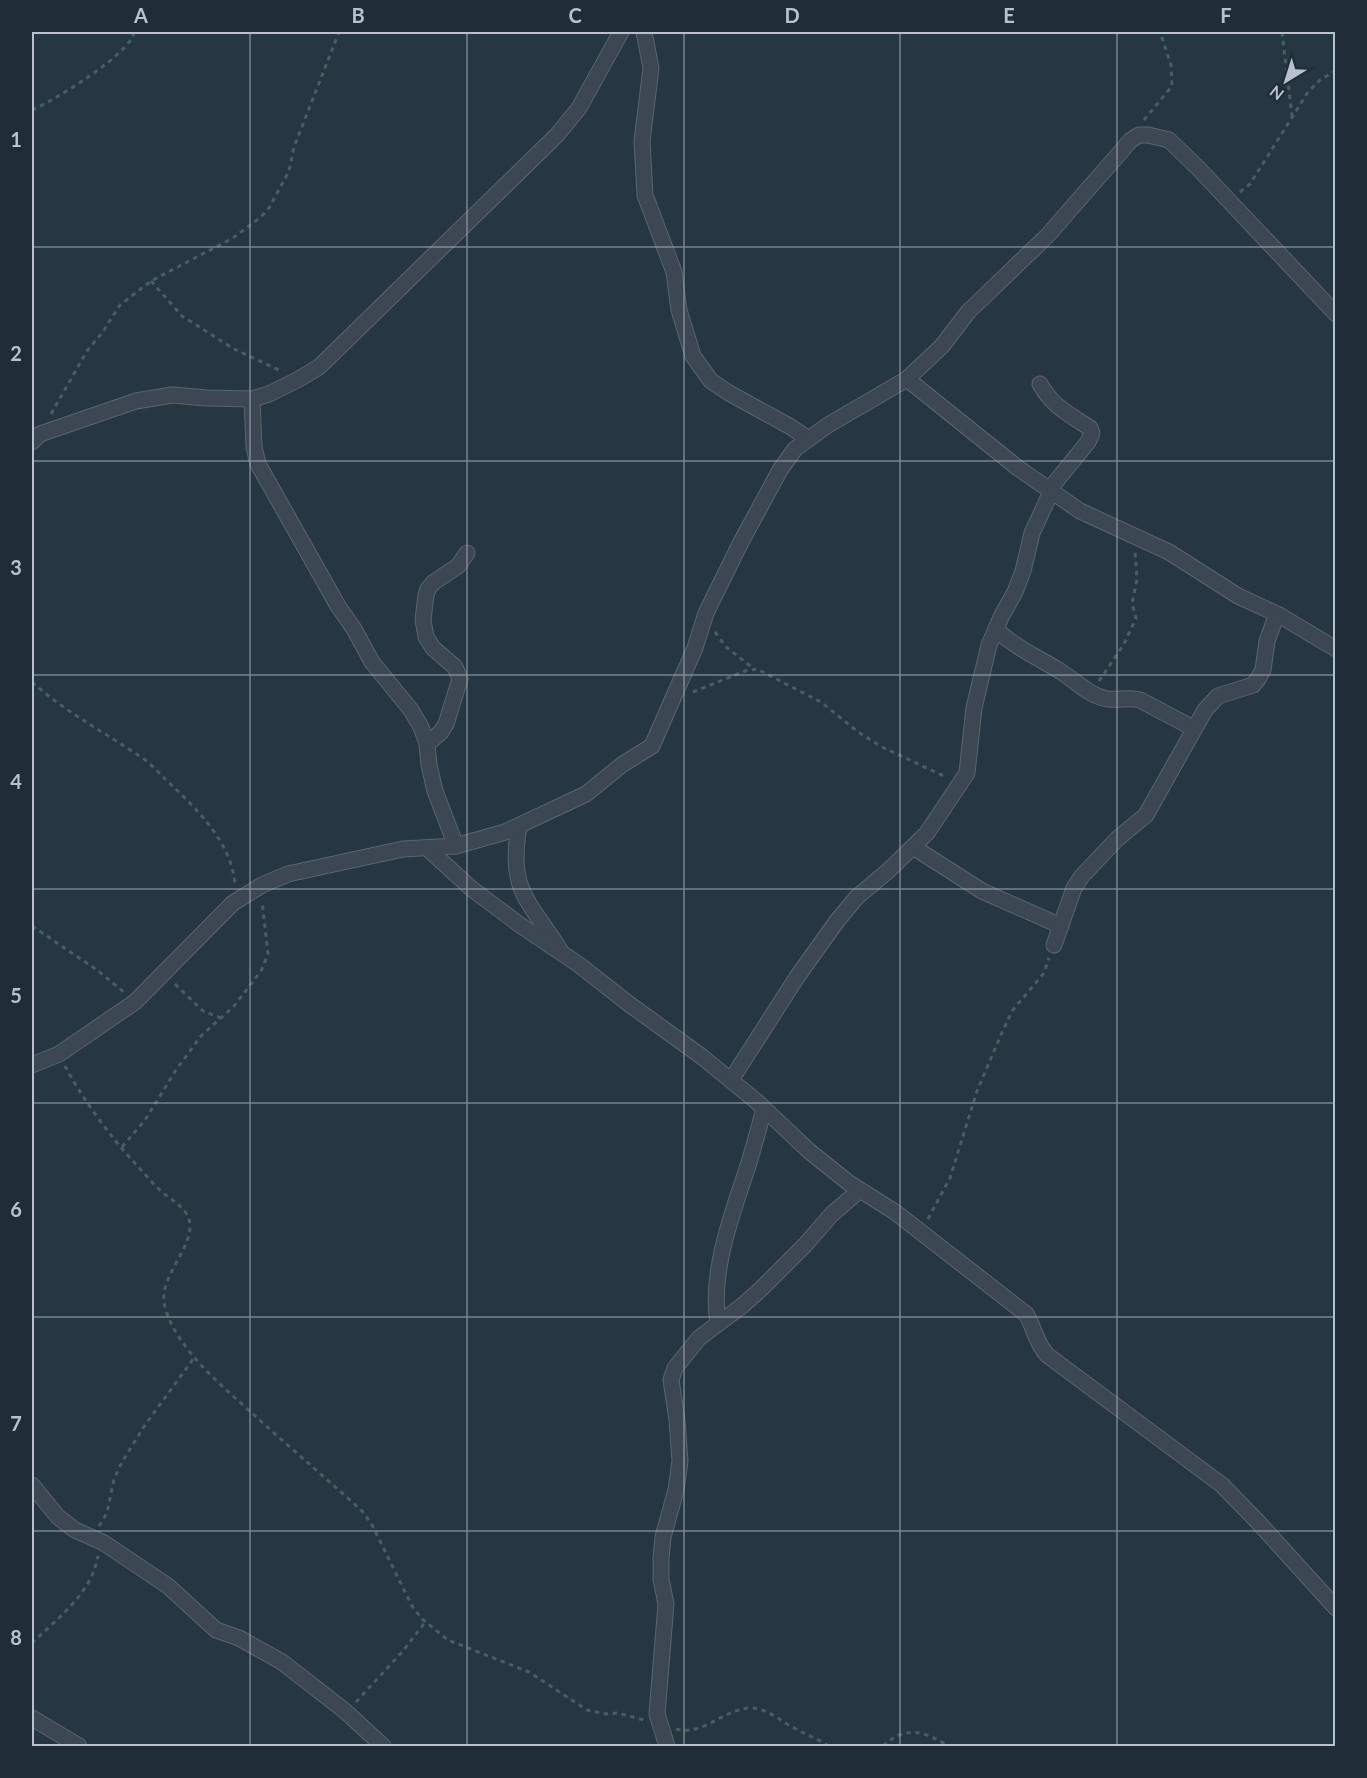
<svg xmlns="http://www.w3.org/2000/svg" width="1367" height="1778" viewBox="0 0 1367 1778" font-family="Lato,sans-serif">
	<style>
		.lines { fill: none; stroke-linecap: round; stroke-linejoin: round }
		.minor-casing { stroke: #5a6570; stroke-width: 17 }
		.path { stroke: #485f60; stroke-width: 3; stroke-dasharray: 4.5 4.5; stroke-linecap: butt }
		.minor { stroke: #3c4752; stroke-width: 15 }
		.grid { fill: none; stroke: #b9c2cc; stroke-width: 1.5; stroke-opacity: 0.55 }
		.neatline { fill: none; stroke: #b9c2cc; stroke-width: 2 }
		.grid-label { font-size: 20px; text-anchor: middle; font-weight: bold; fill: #b9c2cc }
	</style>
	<rect width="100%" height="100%" fill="#273643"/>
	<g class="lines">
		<defs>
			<g id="minor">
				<path d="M644,32L651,68L642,141L645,195L674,272L679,310L693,356L711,381L729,393L791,427L808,439"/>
				<path d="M907,379L1018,468L1080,511L1169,552L1238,596L1279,615L1336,649"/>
				<path d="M1040,384C1052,406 1070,415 1090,428L1092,433L1088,442L1049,490"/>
				<path d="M252,399L254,447L258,464L338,606L354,629L372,662L411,710L421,727L427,744L429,765L435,791L456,846"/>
				<path d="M32,442L40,434L136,401L172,395L206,398L252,399L269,394L299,379L319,367L557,135L579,108L621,32"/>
				<path d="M996,629C1015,648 1040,658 1063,673C1075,681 1088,694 1103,698C1115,702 1128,696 1140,700L1193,728"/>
				<path d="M427,744L441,732L446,724L460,679L455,667L433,648L426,637L423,620L426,595L428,589L434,582L458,566L467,553"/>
				<path d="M519,827C508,889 528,900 559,948"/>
				<path d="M913,847L982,891L1061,926"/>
				<path d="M428,849L472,889L520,925L578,964L629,1004L701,1056L756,1101L809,1151L849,1183L895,1212L1026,1314C1035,1329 1035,1341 1047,1355L1222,1485L1258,1522L1336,1608"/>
				<path d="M1054,945L1074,888L1082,876L1117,839L1146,815L1205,710L1218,696L1253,685L1258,679L1263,670L1267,641L1274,622L1279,615"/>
				<path d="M32,1065L59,1054L135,1002L233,903L262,885L288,874L403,849L456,846L505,832L586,794L623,764L652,746L695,648L706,613L741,542L780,470L795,449L828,425L907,379L942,346L968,312L1048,235L1131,140L1139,135H1148L1169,140L1198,168L1336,314"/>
				<path d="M731,1080L797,977L837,921L857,897L888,871L927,833L967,773L974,708L989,645L1001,617L1015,592L1023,571L1032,533L1051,492"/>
				<path d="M718,1323C710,1276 730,1219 745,1175C752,1154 758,1131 764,1109"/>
				<path d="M32,1485L58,1517L75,1530L104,1543L168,1586L216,1630L239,1638L282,1662L345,1711L383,1746"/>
				<path d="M32,1718L79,1746"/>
				<path d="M667,1746L657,1714L666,1604L661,1579V1558L663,1537L676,1490L680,1461L677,1420L671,1380L675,1368L699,1338L742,1306L762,1288L805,1245L832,1214L860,1190"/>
			</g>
		</defs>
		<use href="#minor" class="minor-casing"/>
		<g class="path">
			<path d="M1282,32L1292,116"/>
			<path d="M32,110C53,101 131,54 134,32"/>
			<path d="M1144,120L1172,86L1171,65L1160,32"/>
			<path d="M1240,192L1250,184L1308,92L1321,79L1336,71"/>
			<path d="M151,281L182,316L234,349L281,371"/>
			<path d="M51,414L87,351L102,333L120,305L151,281L233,238L261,217L269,208L289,171L294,147L339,32"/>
			<path d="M715,632L726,647L753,668"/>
			<path d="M1099,681L1124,644L1136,618L1132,604L1137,579L1135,552"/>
			<path d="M32,682C64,711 102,731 138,755C148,761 157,771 165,779C196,808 231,841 235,884"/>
			<path d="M693,692L745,671L757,669L821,702L858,732L882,747L946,777"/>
			<path d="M32,926L97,970L125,993"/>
			<path d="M175,984L203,1011L221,1018"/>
			<path d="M65,1066C80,1095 111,1138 134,1162C143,1172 152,1183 162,1192C170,1199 180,1204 186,1213C203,1239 160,1272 164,1302C171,1344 223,1387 253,1414C289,1447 326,1478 362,1511L371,1523L412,1606L422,1619L448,1640L529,1672L587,1710L606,1714L617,1713L644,1720"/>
			<path d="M122,1147L145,1120L176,1070L201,1036L234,1006L261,971L268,954L262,901"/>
			<path d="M928,1219L950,1178L977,1091L1000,1037L1012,1011L1044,973L1049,958"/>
			<path d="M99,1526L107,1513L114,1479L122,1462L145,1425L194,1358"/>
			<path d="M32,1643C57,1619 92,1593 98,1556"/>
			<path d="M356,1702L403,1651L426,1621"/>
			<path d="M676,1729C704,1736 723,1709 750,1708C768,1708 781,1722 796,1729C807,1735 818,1739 829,1746"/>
			<path d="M883,1746C905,1725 925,1731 948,1746"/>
		</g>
		<use href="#minor" class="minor"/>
	</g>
	<path class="grid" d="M250,32V1746M467,32V1746M684,32V1746M900,32V1746M1117,32V1746M32,247H1336M32,461H1336M32,675H1336M32,889H1336M32,1103H1336M32,1317H1336M32,1531H1336"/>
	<rect width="1367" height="1778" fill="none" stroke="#202c38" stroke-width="66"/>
	<g transform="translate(1286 81) rotate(218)" stroke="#202c38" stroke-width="4.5" paint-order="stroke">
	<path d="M0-4.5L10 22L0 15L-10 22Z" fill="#b9c2cc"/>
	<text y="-9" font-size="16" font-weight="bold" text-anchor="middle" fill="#b9c2cc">N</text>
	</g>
	<rect x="33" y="33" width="1301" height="1712" class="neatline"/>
	<g class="grid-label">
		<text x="141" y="23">A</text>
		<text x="358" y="23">B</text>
		<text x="575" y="23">C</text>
		<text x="792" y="23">D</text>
		<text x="1009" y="23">E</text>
		<text x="1226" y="23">F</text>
		<text x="16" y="147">1</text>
		<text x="16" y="361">2</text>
		<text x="16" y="575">3</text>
		<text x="16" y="789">4</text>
		<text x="16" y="1003">5</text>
		<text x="16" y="1217">6</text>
		<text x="16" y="1431">7</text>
		<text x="16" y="1645">8</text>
	</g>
</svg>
